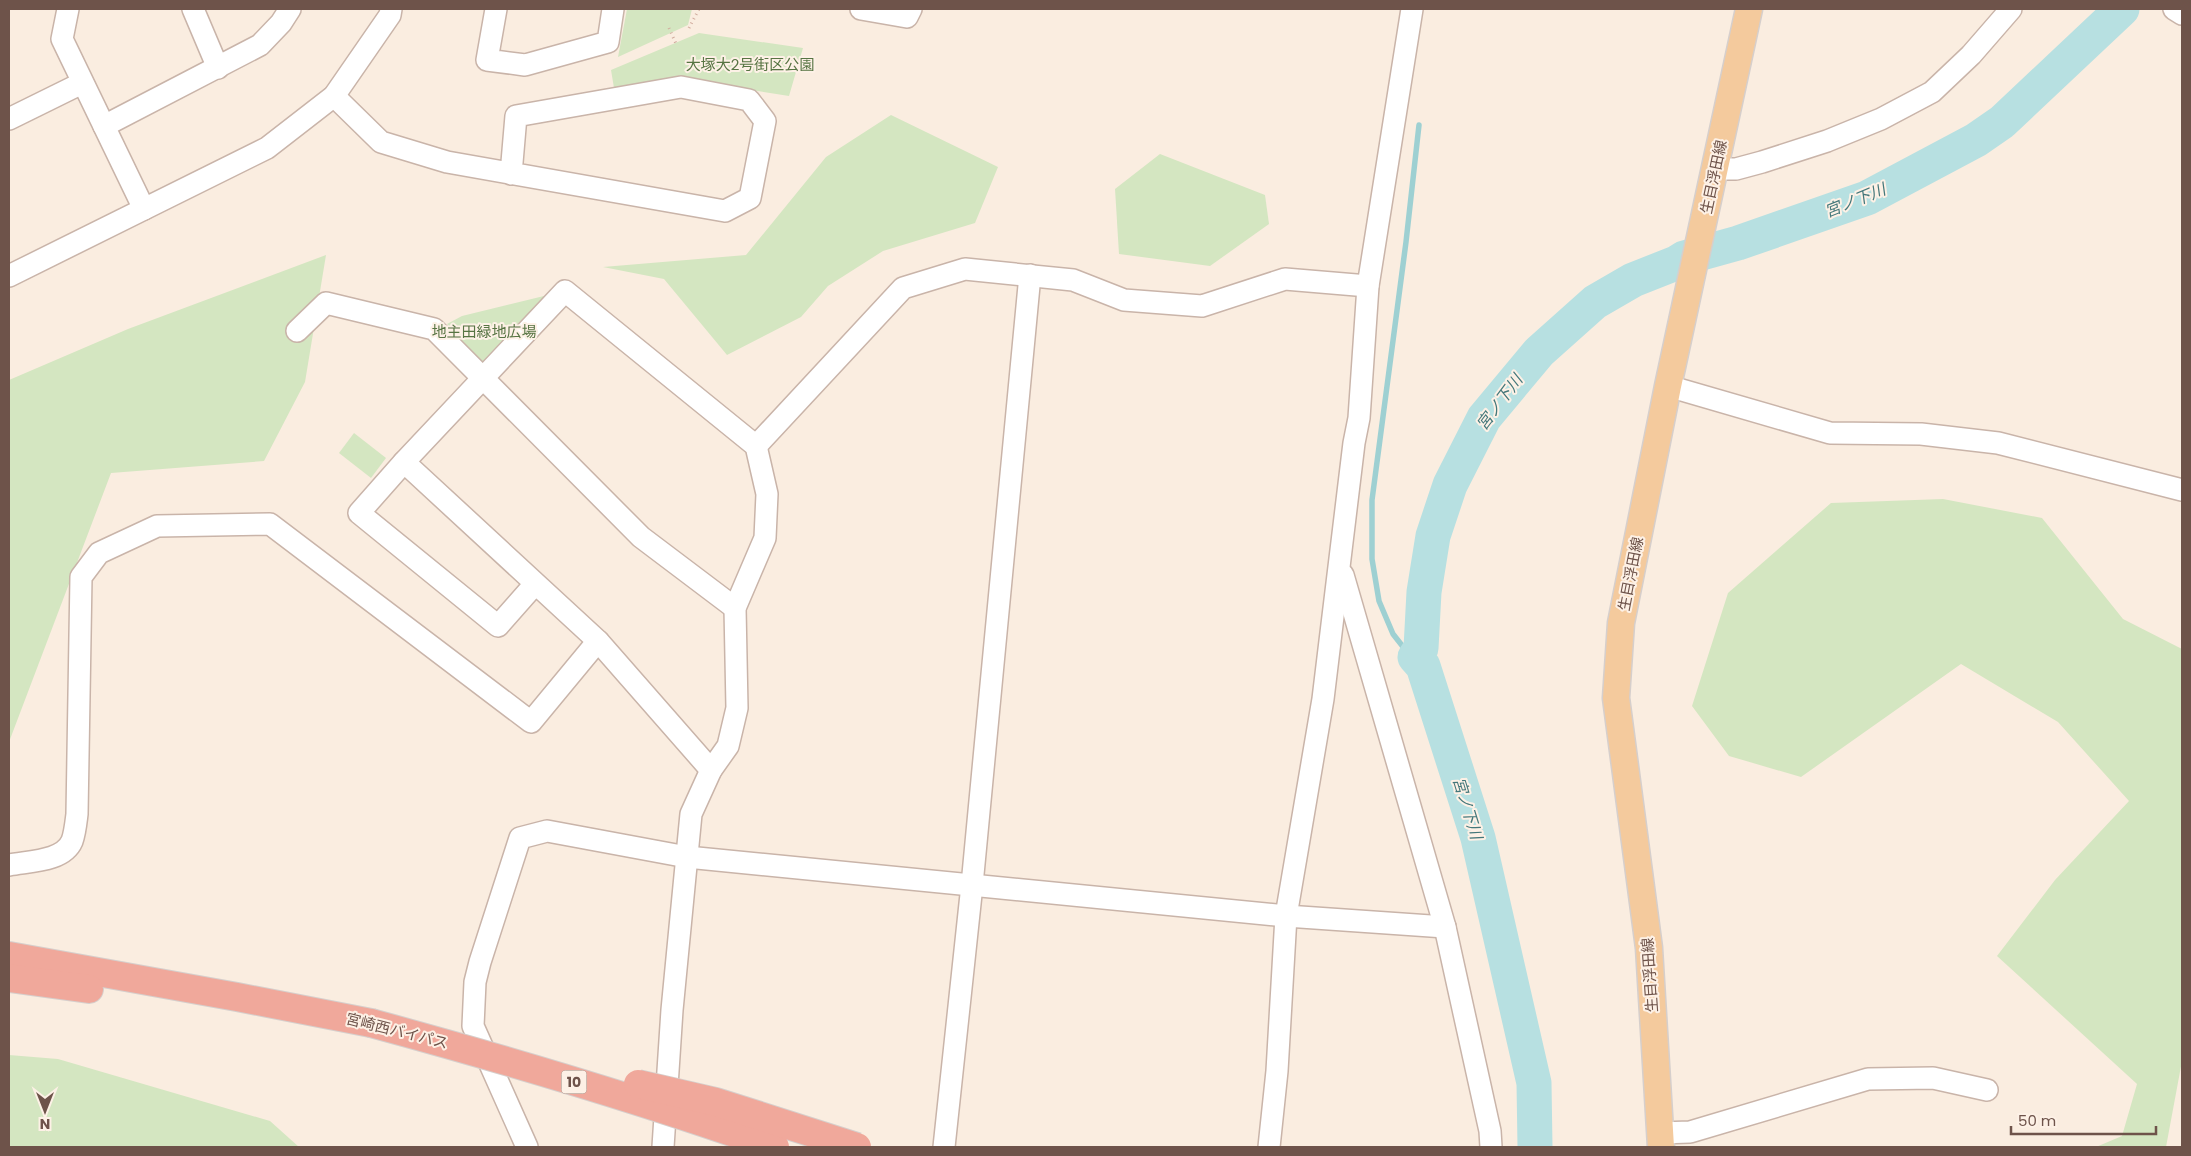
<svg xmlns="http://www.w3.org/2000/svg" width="2191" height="1156" viewBox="0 0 2191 1156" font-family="Poppins,'Noto Sans JP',sans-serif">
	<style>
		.green { fill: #d4e6c1 }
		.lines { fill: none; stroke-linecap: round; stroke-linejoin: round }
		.stream { stroke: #9ed0d2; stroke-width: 5.5 }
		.river { stroke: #b7e0e1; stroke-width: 35 }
		.minor-casing { stroke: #c9b4a9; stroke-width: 24 }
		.major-casing { stroke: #d6cfcc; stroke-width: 29 }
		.highway-casing { stroke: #d6cfcc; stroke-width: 30 }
		.path { stroke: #d1ac9e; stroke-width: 3; stroke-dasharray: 1 4; stroke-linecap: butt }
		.minor { stroke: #fff; stroke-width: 21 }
		.major { stroke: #f4ca9d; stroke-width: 26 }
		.highway { stroke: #f0a89b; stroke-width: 28 }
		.highway-bridge-casing { stroke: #d6cfcc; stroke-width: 30; stroke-linecap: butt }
		.highway-bridge { stroke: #f0a89b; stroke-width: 28 }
		.labels { text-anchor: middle; stroke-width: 4; stroke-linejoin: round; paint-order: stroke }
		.shield { fill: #fdf1e6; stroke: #998279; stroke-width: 1 }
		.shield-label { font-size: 14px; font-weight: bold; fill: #6e534a }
		.park-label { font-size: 15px; fill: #577443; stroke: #fdf1e6 }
		.street-label { font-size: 15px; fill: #6e534a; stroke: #fdf1e6 }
		.water-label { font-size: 16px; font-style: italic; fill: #43777a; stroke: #fdf1e6 }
	</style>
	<rect width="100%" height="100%" fill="#faede0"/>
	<g class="green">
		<path d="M627,9H692L688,25L618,57Z"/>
		<path d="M699,33L803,48L789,96L682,79L614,88L611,70Z"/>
		<path d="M891,115L998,167L975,223L883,251L828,286L801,317L727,355L664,279L603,267L746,255L826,157Z"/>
		<path d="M1160,154L1265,195L1269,224L1210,266L1119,254L1115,189Z"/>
		<path d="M326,255L305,382L264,461L111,473L9,742V380L128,329Z"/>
		<path d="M548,295L483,364L447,324L462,316Z"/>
		<path d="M354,433L386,458L371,478L339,453Z"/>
		<path d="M1943,499L2042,518L2123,619L2182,649V1061L2166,1147H2096L2122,1136L2137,1084L1997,956L2055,880L2129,801L2058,722L1961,664L1801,777L1729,756L1692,706L1728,593L1831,503Z"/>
		<path d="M9,1055L58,1059L270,1121L299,1147H9Z"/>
	</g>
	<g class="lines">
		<path class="stream" d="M1415,657L1404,648L1393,634L1379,601L1372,559V500L1406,242L1419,125"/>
		<path class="river" d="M1535,1147L1534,1083L1478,838L1423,666L1415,657L1421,648L1424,592L1433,536L1450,485L1484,418L1539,352L1595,302L1633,280L1676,263L1684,258L1738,243L1867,198L1976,140L2002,122L2122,9"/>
		<defs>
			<g id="minor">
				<path d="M68,9L62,39L144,209"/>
				<path d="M193,9L218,68"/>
				<path d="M496,9L487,60L525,65L608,42L613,9"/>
				<path d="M861,9L907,17L911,9"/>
				<path d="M2174,9L2182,14"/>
				<path d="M334,96L381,142L447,162L725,211L750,198L765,121L749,100L681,87L516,116L511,174"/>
				<path d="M9,119L82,83"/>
				<path d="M104,126L260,45L281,23L290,9"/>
				<path d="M1716,169H1736L1762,162L1827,141L1881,119L1932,92L1971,55L2011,9"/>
				<path d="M9,276L267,148L334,96L390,15L391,9"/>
				<path d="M297,331L326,303L434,329L641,537L735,608"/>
				<path d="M1668,386L1830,433L1921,434L1998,443L2182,490"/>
				<path d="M756,446L903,288L965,269L1073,280L1124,300L1202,306L1285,279L1368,286"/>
				<path d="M404,462L598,641L711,770"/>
				<path d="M1343,575L1445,927L1490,1131L1491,1147"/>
				<path d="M535,584L498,626L359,513L404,462L565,291L756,446L767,494L765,538L735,608L737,708L728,746L711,770L691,814L672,1010L663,1147"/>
				<path d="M9,865C28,861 63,862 72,841C75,833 76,822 77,814L81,577L99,553L157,526L270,524L531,722L598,641"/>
				<path d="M1660,1133L1690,1132L1868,1079L1933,1078L1987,1090"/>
				<path d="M527,1147L473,1026L475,982L480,962L520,838L547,831L687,857L1286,916L1445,927"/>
				<path d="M944,1147L972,885L1030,275"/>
				<path d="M1269,1147L1277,1071L1286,916L1323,699L1354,443L1359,418L1368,286L1412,9"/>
			</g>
			<path id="major" d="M1661,1147L1649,948L1616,698L1621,623L1668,386L1749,9"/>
			<g id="highway">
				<path d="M9,956L237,997L371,1023"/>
				<path d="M9,978L89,989"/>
			</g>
		</defs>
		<use href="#minor" class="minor-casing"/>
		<use href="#major" class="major-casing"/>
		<use href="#highway" class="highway-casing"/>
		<g class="path">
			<path d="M669,28L677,46"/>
			<path d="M689,28L699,9"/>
		</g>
		<use href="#minor" class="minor"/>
		<use href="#major" class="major"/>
		<use href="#highway" class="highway"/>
		<defs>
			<g id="highway-bridge">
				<path d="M371,1023C507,1060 642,1100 775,1147"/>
				<path d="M638,1084L716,1102L857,1147"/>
			</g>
		</defs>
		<use href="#highway-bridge" class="highway-bridge-casing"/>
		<use href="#highway-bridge" class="highway-bridge"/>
	</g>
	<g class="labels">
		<rect class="shield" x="561.5" y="1070.5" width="25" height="23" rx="4"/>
		<g class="shield-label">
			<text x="574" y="1087">10</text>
		</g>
		<g class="park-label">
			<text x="750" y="70">大塚大2号街区公園</text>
			<text x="484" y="337">地主田緑地広場</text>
		</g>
		<g class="street-label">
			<text transform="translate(1714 177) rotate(-78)" y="5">生目浮田線</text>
			<text transform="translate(1631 574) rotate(-79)" y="5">生目浮田線</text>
			<text transform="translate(1650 975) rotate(-94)" y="5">生目浮田線</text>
			<text transform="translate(397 1031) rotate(14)" y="5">宮崎西バイパス</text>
		</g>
		<g class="water-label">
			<text transform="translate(1855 200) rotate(-22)" y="6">宮ノ下川</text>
			<text transform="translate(1499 402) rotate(-53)" y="6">宮ノ下川</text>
			<text transform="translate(1468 808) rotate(73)" y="6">宮ノ下川</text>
		</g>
	</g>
	<rect width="2191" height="1156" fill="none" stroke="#6e534a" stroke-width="20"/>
	<g transform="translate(45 1111) rotate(180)" stroke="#fdf1e6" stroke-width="4" paint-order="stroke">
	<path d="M0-4L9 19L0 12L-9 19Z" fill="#6e534a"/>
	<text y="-8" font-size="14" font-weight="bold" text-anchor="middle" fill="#6e534a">N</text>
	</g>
	<path d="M2011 1126v8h145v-8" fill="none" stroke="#6e534a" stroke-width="2.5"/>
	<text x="2018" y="1126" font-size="15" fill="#6e534a" stroke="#fdf1e6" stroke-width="4" paint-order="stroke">50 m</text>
</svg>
